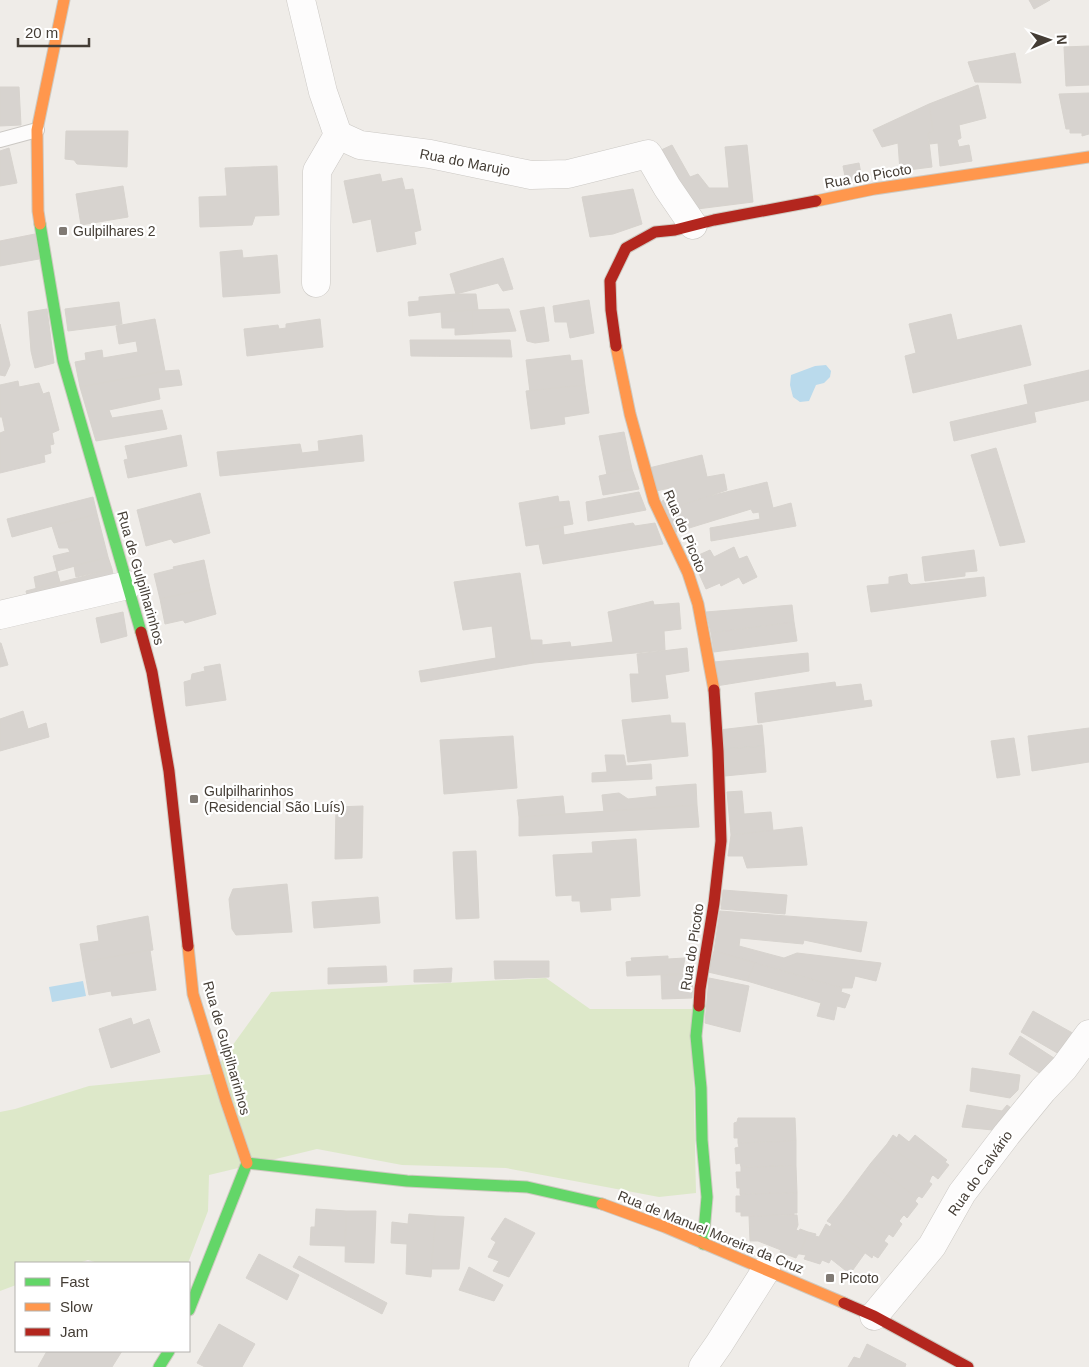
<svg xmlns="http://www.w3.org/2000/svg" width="1089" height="1367" viewBox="0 0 1089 1367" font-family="Helvetica,sans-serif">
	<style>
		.green { fill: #dde8c9 }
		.water { fill: #badaec }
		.building { fill: #d7d3cf; stroke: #d7d3ce }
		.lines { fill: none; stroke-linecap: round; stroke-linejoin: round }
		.lane-casing { stroke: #cbc8c4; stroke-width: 16 }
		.street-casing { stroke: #cbc8c4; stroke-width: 29 }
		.fast-casing { stroke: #cec9c0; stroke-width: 13 }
		.slow-casing { stroke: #cec9c0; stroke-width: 13 }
		.jam-casing { stroke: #cec9c0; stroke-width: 13 }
		.lane { stroke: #fdfcfc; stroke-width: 14 }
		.street { stroke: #fdfcfc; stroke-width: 28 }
		.fast { stroke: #63d668; stroke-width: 11 }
		.slow { stroke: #ff974d; stroke-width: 11 }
		.jam { stroke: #b3261e; stroke-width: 11 }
		.poi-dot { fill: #807a74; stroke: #fff; stroke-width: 2 }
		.labels { text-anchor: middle; stroke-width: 4.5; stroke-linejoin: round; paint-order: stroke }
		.street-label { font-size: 14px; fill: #443d35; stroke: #fff }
		.poi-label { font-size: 14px; fill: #443d35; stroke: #fff; text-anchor: start }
	</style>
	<rect width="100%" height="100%" fill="#efece8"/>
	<path class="green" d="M546,978L590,1009H692L696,1193L659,1197L506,1168L402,1165L317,1149L209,1175L208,1211L188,1263H98L88,1260L79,1263H16V1285L0,1291V1112L15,1109L89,1086L212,1074L271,992Z"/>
	<g class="water">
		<path d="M826,365L831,371L830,377L824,383L816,385L809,401L800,402L793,397L790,385L791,375L815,366Z"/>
		<path d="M83,981L86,996L52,1002L49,987Z"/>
	</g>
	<g class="building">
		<path d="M1029,0H1050L1034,9Z"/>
		<path d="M1089,46V85L1066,86L1064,47Z"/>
		<path d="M1015,53L1021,83L975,82L968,62Z"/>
		<path d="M978,85L986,118L959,125L961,138L957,140L959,147L969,145L972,161L940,166L938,143L930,144L928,133L933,131L929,104Z"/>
		<path d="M0,87H19L21,125L0,126Z"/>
		<path d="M1089,93V134L1082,136V133H1070V129H1066L1059,94Z"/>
		<path d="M929,104L933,131L928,133L932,167L900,171L898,143L882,147L873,130Z"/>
		<path d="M66,131H128L127,167L77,164L74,160L65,159Z"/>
		<path d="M672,145L690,177L698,174L709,188H729L725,147L747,145L753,202L689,210L659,151Z"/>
		<path d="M9,148L17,183L0,186V151Z"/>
		<path d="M859,163L862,179L846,182L843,166Z"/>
		<path d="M277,166L279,215L255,216L252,225L200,227L199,197L227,196L225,168Z"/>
		<path d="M380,174L382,182L402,178L405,190L413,189L421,230L414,232L416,244L377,252L371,219L353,223L344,181Z"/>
		<path d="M123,186L128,217L81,225L76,194Z"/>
		<path d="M633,189L642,224L613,234L590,237L582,197Z"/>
		<path d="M35,234L39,259L0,266V241Z"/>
		<path d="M242,250L243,258L277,255L280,293L223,297L220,252Z"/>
		<path d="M503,258L513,289L503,291L498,283L456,294L450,274Z"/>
		<path d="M456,294H476L478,310L441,312L409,316L408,302L419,301V297Z"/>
		<path d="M589,300L594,333L570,338L567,322H555L553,306Z"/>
		<path d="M119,302L122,324L68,331L65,309Z"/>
		<path d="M544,307L549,341L535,343L527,341L520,311Z"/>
		<path d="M47,309L54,363L35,368L31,351L28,312Z"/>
		<path d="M509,309L516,331L472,334V310Z"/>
		<path d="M472,310V334L455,335V328H442L441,312Z"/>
		<path d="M951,314L957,340L1021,325L1031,365L913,393L905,356L916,353L909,324Z"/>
		<path d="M155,319L165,371L80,387L75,362L86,360L85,353L102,350L103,358L138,352L136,341L119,344L116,326Z"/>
		<path d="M320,319L323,347L247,356L244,329L278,325L279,329L286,328V324Z"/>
		<path d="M0,324L10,365L5,376L0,375Z"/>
		<path d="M410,340H510L512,357L411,356Z"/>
		<path d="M570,355L571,361L582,360L585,385L530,392L526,360Z"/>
		<path d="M179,370L182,385L158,388L160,399L109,410L112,418L162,410L167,429L96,441L80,387L165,371Z"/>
		<path d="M1089,370V400L1034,412L1036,422L954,441L950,422L1028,404L1024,385Z"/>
		<path d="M18,381L19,387L39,383L43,394L49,392L59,430L52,433L54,444L50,445L51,453L44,455L45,462L0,473V433L5,431L2,417H0V385Z"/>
		<path d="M585,385L589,413L564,417L565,424L531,429L526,391Z"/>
		<path d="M624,432L632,469L607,475L599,436Z"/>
		<path d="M181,435L187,466L128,478L124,460L128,459L125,446Z"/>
		<path d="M362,435L364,461L220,476L217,452L300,444L302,453L319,451L318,441Z"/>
		<path d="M996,448L1025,542L1000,546L971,455Z"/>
		<path d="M702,455L707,477L724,474L727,490L665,511L662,501L675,496L674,487L656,491L649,468Z"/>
		<path d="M632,469L639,489L603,495L599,476Z"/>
		<path d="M767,482L773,508L791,503L796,526L711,541L710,528L760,519L759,512L753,513L751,509L673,533L665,511L706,497Z"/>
		<path d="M639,492L646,510L588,521L586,502Z"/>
		<path d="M200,493L210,533L174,543L171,539L146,546L137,510Z"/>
		<path d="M558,496L559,502L569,501L573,524L524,533L519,503Z"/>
		<path d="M93,497L97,514L12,537L7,519Z"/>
		<path d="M97,514L108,557L57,571L53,556L70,552L68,548H59L52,526Z"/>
		<path d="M633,523L635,526L655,523L663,544L543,564L539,544L526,546L524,533L563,526L564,535Z"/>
		<path d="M734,547L739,559L747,556L757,577L743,584L739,577L721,586L720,583L706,589L692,558L710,550L714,557Z"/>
		<path d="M974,550L977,571L965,572V576L925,581L922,557Z"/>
		<path d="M108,557L112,569L76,577L74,566Z"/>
		<path d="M204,560L210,588L160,599L154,574L174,569L173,567Z"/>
		<path d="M112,569L114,580L29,605L26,591Z"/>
		<path d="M57,571L60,582L36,588L34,577Z"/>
		<path d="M520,573L534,663L421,682L419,671L496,658L492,626L463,630L454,582Z"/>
		<path d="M907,574L908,582L911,585L984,577L986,596L871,612L867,586L889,584V577Z"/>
		<path d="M210,588L216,614L185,623L183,620L165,624L160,599Z"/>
		<path d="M653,601L654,605L679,603L681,629L664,631L665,650L534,663L531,640H542V645L570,642L571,647L613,642L608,612Z"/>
		<path d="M792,605L794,622L711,633L706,612Z"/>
		<path d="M123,612L127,636L101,643L96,618Z"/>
		<path d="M794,622L797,641L714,652L711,633Z"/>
		<path d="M0,643H1L8,665L0,667Z"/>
		<path d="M687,648L689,671L665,675L668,698L632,702L630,674H639L637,654Z"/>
		<path d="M808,653L809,671L716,686L714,662Z"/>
		<path d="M220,664L226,700L186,706L184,682L191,680L192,674L205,671L204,667Z"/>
		<path d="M835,682L836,687L861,684L864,701L871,700L872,706L758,723L755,693Z"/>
		<path d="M23,711L28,729L46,723L49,737L0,751V719Z"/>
		<path d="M670,715L671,723H685L688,756L628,762L622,720Z"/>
		<path d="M762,725L764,746L723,749L719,730Z"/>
		<path d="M1089,728V762L1032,771L1028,736Z"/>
		<path d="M513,736L517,788L444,794L440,740Z"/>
		<path d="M1014,738L1020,775L997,778L991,741Z"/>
		<path d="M764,746L766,772L725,776L723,749Z"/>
		<path d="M605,755H624L626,766L651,764L652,779L592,782V773L607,772Z"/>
		<path d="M696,784L697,805L604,812L602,795L619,793L628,799L657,796L656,787Z"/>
		<path d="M742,791L744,814L771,812L773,831L731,835L727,792Z"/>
		<path d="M563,796L565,814L519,817L517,800Z"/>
		<path d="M697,805L699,827L519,836V817Z"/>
		<path d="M363,806L362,858L335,859L336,807Z"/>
		<path d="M802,827L807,865L747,868L743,856H728L731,835Z"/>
		<path d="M636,839L640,896L610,898L611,910L581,912L580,901H572V895L556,896L553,855L593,853L592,842Z"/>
		<path d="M476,851L479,918L456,919L453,852Z"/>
		<path d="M287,884L292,932L236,935L232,929L229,899L233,889Z"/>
		<path d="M723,890L787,895L785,914L721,909Z"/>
		<path d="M378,897L380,923L314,928L312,902Z"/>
		<path d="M720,911L867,922L861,952L804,940L803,944L740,938L739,946L784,958L797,953L881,963L876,981L855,976L852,988H842L714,951Z"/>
		<path d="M148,916L153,950L83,962L80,944L99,941L97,926Z"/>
		<path d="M150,950L156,990L112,996L111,991L89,995L83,962Z"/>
		<path d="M714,951L755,963L747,981L708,972Z"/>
		<path d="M668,956V959L685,958L682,974L627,976L626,962L632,961L631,958Z"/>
		<path d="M494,961H549V977L495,979Z"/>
		<path d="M755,963L842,988L841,992L850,995L845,1008L837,1006L834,1020L817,1016L821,1003L747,981Z"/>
		<path d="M386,966L387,982L328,984V968Z"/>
		<path d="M452,968L451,982H414V970Z"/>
		<path d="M693,974L692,998L662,999L661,975Z"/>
		<path d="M709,978L749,986L740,1032L705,1023Z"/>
		<path d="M1033,1011L1078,1036L1066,1058L1021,1032Z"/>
		<path d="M131,1018L133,1025L149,1019L160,1052L111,1068L99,1029Z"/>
		<path d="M1020,1036L1060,1062L1044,1076L1009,1054Z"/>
		<path d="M972,1068L1020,1075L1018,1090L1010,1098L970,1091Z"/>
		<path d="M967,1105L1002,1111L1007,1105L1018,1113L1003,1131L962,1127Z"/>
		<path d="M738,1118H795L796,1141L738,1143V1138H734V1123L737,1122Z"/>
		<path d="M899,1134L909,1142L915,1135L947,1160L945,1162L949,1165L938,1179L933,1175L931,1177L887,1144L893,1135L897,1138Z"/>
		<path d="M796,1141V1166L741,1167L740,1163L736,1164L735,1148L739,1147L738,1143Z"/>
		<path d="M887,1144L931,1177L929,1182L932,1184L922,1198L919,1196L917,1198L871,1163Z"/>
		<path d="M871,1163L917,1198L915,1201L918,1204L907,1218L904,1215L902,1217L856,1183Z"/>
		<path d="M796,1166L797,1193L740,1194V1188H737L736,1172H741V1167Z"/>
		<path d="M856,1183L902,1217L899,1221L902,1224L893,1237L889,1234L886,1238L841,1203Z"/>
		<path d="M797,1193V1213H794V1215L741,1216V1212H736V1196H741L740,1194Z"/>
		<path d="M841,1203L886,1238L884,1241L888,1244L878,1258L873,1255L872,1258L830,1227L832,1224L827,1221Z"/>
		<path d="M316,1209L346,1211L345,1246L310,1245L311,1227H315Z"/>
		<path d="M346,1211H376L374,1263L345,1262Z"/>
		<path d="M409,1214L436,1216L431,1277L406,1274L407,1244L391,1243L392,1222L408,1224Z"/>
		<path d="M794,1215H797L798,1225L796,1230L799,1231L800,1229L808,1232L800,1254H798L796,1258L780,1252L781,1250L758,1241H750L749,1216Z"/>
		<path d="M436,1216L464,1217L459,1269H431Z"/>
		<path d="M505,1218L535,1233L509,1277L493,1271L499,1261L488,1257L496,1242L491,1239Z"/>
		<path d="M826,1224L865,1253L850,1274L831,1259L829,1263L822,1260L820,1264L804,1259L806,1255L800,1254L808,1232L816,1234L815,1236L819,1237Z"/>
		<path d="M259,1254L299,1275L287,1300L246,1278Z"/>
		<path d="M299,1256L387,1303L382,1314L293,1267Z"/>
		<path d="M469,1267L503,1285L494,1301L459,1290Z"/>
		<path d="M219,1324L255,1344L242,1367H205L197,1363Z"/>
		<path d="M867,1344L906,1364L905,1367H848L854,1357L860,1359Z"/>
		<path d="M47,1351H122L112,1367H38Z"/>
	</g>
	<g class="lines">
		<defs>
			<path id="lane" d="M0,140L37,130"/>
			<g id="street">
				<path d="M301,0L323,92L338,135L360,145L430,154L531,175L568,174L648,154L667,187L693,225"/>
				<path d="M316,283L317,171L338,135"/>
				<path d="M0,615L128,585"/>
				<path d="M874,1316L932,1246L962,1193L1007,1134L1043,1090L1064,1068L1089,1034"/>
				<path d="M703,1367L719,1344L766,1270"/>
			</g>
			<g id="fast">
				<path d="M40,224L63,361L141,632"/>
				<path d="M699,1006L696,1036L701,1088L702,1140L707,1197L703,1244"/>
				<path d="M247,1163L407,1181L527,1187L602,1204"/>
				<path d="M189,1310L247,1163"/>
				<path d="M159,1367L169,1351"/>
			</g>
			<g id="slow">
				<path d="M816,201L874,189L1089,157"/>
				<path d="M40,224L38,211L37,130L64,0"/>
				<path d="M616,346L630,414L654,501L688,573L698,604L714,690"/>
				<path d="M188,946L193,994L226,1101L247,1163"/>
				<path d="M602,1204L665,1227L844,1303"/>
			</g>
			<g id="jam">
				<path d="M616,346L611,310L610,281L626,248L655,232L675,230L714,220L816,201"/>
				<path d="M141,632L152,672L169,771L188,946"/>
				<path d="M699,1006L700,989L714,903L721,841L718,751L714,690"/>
				<path d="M844,1303L874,1316L968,1367"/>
			</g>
		</defs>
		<use href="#lane" class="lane-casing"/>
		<use href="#street" class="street-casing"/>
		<use href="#fast" class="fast-casing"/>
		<use href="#slow" class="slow-casing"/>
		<use href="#jam" class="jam-casing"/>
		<use href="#lane" class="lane"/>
		<use href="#street" class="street"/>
		<use href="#fast" class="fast"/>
		<use href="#slow" class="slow"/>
		<use href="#jam" class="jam"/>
	</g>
	<g class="poi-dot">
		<rect x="58" y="226" width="10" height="10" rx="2.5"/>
		<rect x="189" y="794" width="10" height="10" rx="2.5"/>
		<rect x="825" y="1273" width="10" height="10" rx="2.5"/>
	</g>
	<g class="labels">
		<g class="street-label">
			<text transform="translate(465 162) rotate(11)" y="5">Rua do Marujo</text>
			<text transform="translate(868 176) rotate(-10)" y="5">Rua do Picoto</text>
			<text transform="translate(685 531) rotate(67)" y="5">Rua do Picoto</text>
			<text transform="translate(141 578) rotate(74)" y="5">Rua de Gulpilharinhos</text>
			<text transform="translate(692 947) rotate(-81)" y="5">Rua do Picoto</text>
			<text transform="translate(227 1048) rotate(74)" y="5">Rua de Gulpilharinhos</text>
			<text transform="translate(980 1173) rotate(-55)" y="5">Rua do Calvário</text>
			<text transform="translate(711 1232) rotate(22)" y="5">Rua de Manuel Moreira da Cruz</text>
		</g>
		<g class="poi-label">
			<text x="73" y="236">Gulpilhares 2</text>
			<text x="204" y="796">Gulpilharinhos<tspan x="204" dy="16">(Residencial São Luís)</tspan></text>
			<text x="840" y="1283">Picoto</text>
		</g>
	</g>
	<rect x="15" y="1262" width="175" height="90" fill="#ffffff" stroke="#b4b1ae"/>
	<rect x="25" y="1278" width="25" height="8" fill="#63d668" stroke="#b4b1ae"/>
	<text x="60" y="1287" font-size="15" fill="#443d35">Fast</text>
	<rect x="25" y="1303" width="25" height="8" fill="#ff974d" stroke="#b4b1ae"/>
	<text x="60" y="1312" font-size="15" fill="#443d35">Slow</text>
	<rect x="25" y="1328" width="25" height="8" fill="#b3261e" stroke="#b4b1ae"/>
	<text x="60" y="1337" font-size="15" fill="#443d35">Jam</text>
	<g transform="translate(1049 40) rotate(88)" stroke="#ffffff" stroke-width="4" paint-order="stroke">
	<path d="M0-4L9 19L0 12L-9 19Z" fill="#443d35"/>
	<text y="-8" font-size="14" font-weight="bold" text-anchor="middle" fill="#443d35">N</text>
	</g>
	<path d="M18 38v8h71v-8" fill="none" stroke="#443d35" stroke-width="2.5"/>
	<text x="25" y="38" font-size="15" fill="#443d35" stroke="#ffffff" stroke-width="4" paint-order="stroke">20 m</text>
</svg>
